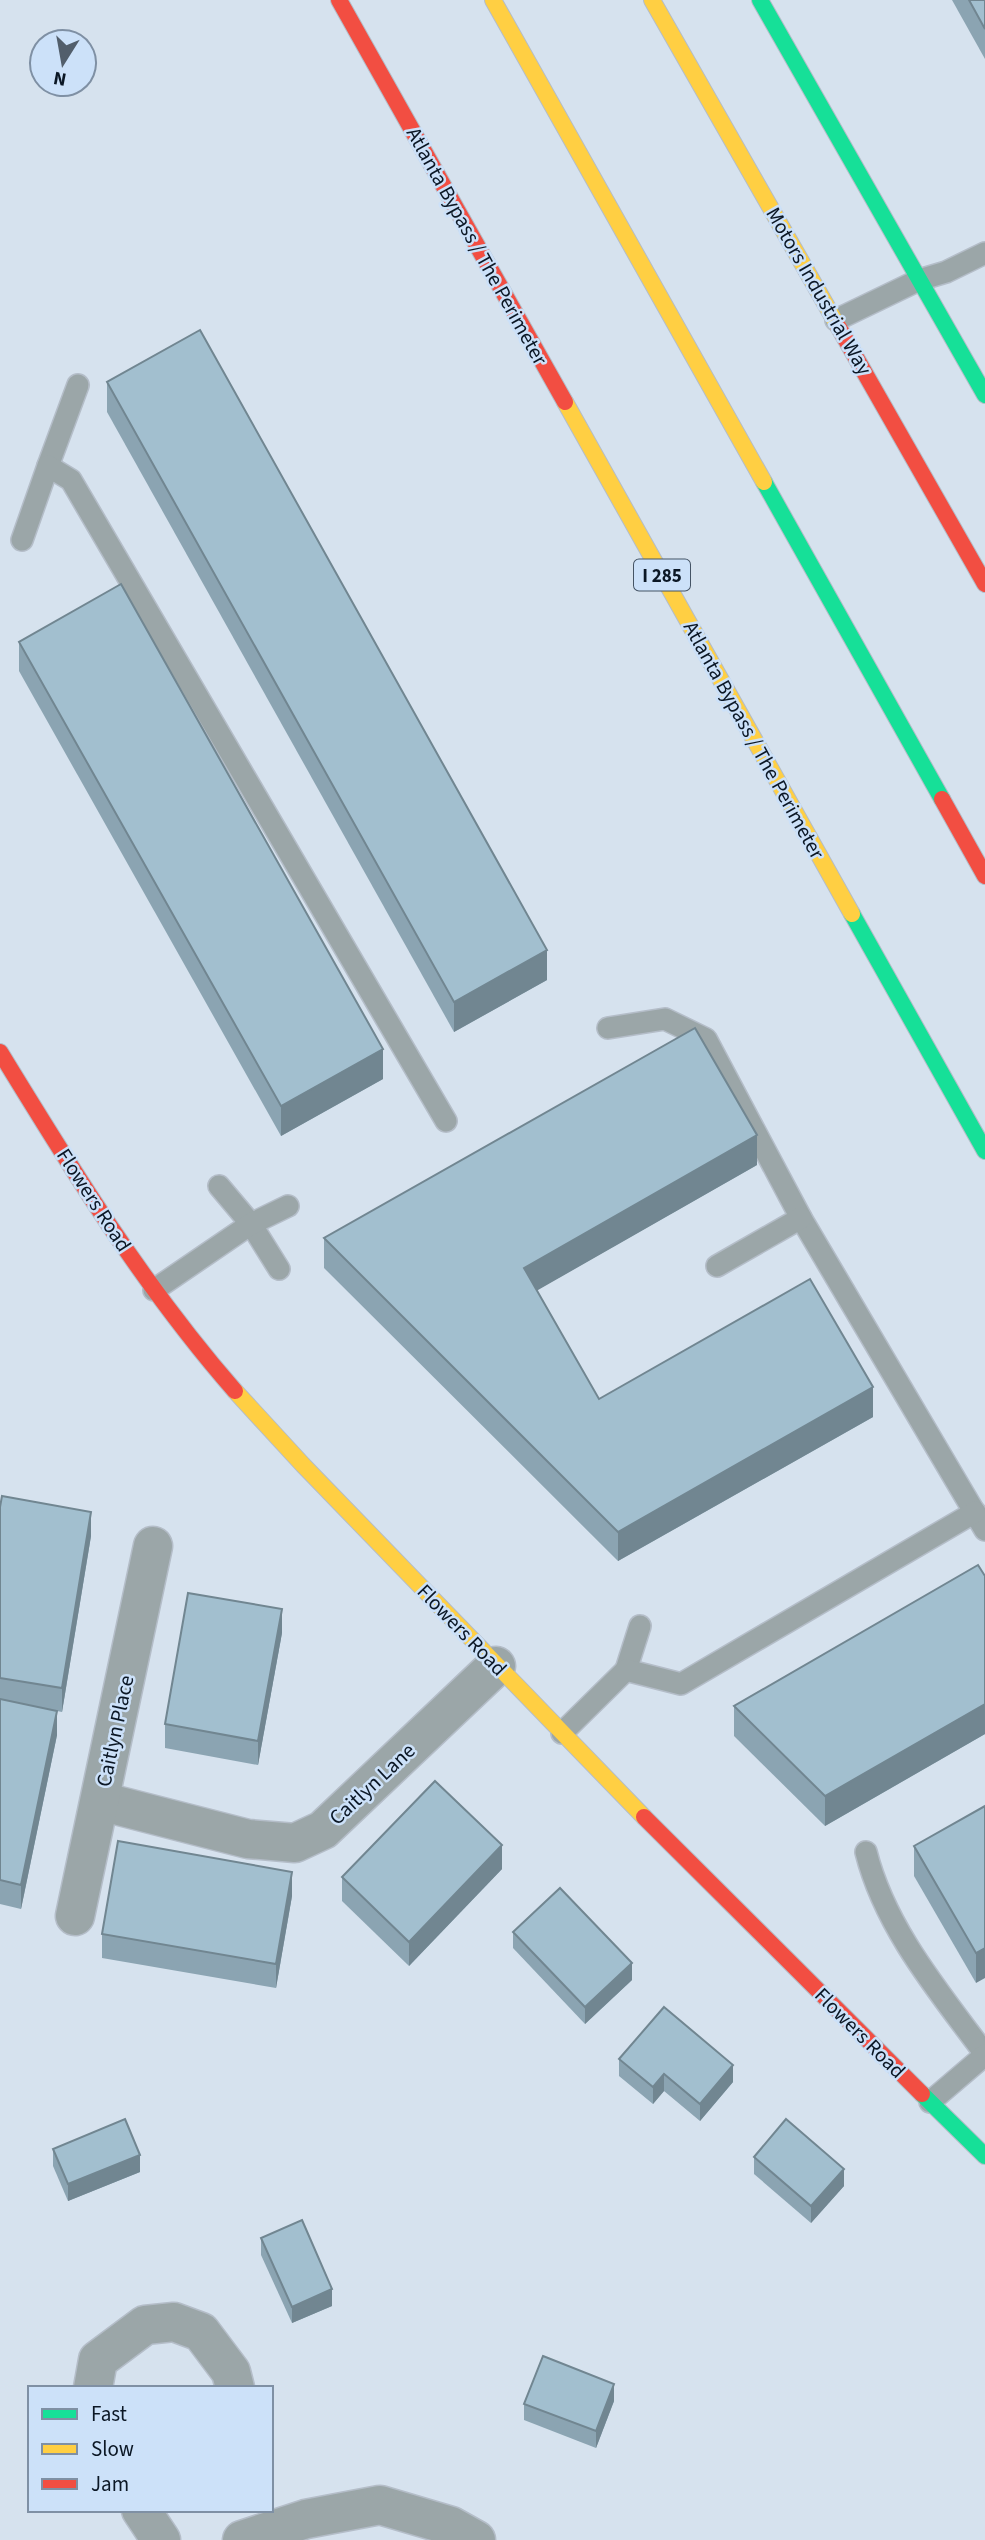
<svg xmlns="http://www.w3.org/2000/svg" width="985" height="2540" viewBox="0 0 985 2540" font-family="'Source Sans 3',sans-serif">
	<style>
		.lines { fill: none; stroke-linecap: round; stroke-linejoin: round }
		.lane-casing { stroke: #b4bdc8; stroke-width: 24 }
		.street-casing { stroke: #b4bdc8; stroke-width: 41 }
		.fast-casing { stroke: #b4bdc8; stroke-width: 18 }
		.slow-casing { stroke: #b4bdc8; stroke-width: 18 }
		.jam-casing { stroke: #b4bdc8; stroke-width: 18 }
		.lane { stroke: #9ba6a8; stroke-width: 21 }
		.street { stroke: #9ba6a8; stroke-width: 38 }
		.fast { stroke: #16e098; stroke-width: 16 }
		.slow { stroke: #ffcf43; stroke-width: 16 }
		.jam { stroke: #f24e42; stroke-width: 16 }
		.wall { fill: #8ba4b2 }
		.shaded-wall { fill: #718691 }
		.building { fill: #a2bfcf; stroke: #718691; stroke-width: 2 }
		.labels { text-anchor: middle; stroke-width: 5; stroke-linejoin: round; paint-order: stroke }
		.shield { fill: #cce1f9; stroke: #455465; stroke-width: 2 }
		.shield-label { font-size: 19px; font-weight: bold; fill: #0b1725 }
		.street-label { font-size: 21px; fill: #0b1725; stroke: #cce1f9 }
	</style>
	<rect width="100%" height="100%" fill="#d6e2ee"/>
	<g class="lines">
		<defs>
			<g id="lane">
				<path d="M836,320L919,280L946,272L985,253"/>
				<path d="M48,466L78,385"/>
				<path d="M22,540L48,466L71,480L446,1121"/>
				<path d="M608,1028L665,1019L706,1039L801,1218L985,1530"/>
				<path d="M219,1186L251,1224L279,1269"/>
				<path d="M717,1266L801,1218"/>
				<path d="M154,1290L251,1224L288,1206"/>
				<path d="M626,1670L640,1626"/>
				<path d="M562,1733L626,1670L681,1684L975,1512"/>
				<path d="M866,1852C885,1928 939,1992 985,2054"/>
				<path d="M930,2102L985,2055"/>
			</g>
			<g id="street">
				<path d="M100,1801L248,1839L295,1843L323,1830L496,1666"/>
				<path d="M75,1916L153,1546"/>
				<path d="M93,2388L98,2360L145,2325L174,2322L201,2332L231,2372L235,2388"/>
				<path d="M141,2510L161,2540"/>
				<path d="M242,2540L306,2519L380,2505L451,2526L476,2540"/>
			</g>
			<g id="fast">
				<path d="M760,0L985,395"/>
				<path d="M764,482L942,799"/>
				<path d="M852,914L985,1151"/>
				<path d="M922,2094L985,2156"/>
			</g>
			<g id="slow">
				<path d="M493,0L764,482"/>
				<path d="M652,0L838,326"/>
				<path d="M565,402L852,914"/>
				<path d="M235,1391L303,1465L644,1817"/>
			</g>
			<g id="jam">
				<path d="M339,0L565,402"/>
				<path d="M838,326L985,584"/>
				<path d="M942,799L985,876"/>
				<path d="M0,1052C72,1170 144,1287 235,1391"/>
				<path d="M644,1817L922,2094"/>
			</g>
		</defs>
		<use href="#lane" class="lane-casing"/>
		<use href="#street" class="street-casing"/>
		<use href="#fast" class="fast-casing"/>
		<use href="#slow" class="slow-casing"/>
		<use href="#jam" class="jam-casing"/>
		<use href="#lane" class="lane"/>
		<use href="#street" class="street"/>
		<use href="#fast" class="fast"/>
		<use href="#slow" class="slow"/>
		<use href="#jam" class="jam"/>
	</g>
	<g class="wall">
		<path d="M952,0H985V59Z"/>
		<path d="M107,382L547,980L454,1032L107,412Z"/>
		<path d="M19,642L383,1079L281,1136L19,671Z"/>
		<path d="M757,1165L537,1290L599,1399L873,1417L618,1561L324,1268V1238Z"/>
		<path d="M0,1507L91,1536L62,1712L57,1711V1735L21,1909L0,1904Z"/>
		<path d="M985,1576V1734L825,1826L734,1736V1706Z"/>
		<path d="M282,1633L258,1765L165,1748V1724Z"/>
		<path d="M985,1806L976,1983L914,1876V1846Z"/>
		<path d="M502,1869L409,1966L342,1901V1877Z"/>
		<path d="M292,1896L276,1988L102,1958V1934Z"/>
		<path d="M513,1932L632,1980L585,2024L513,1948Z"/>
		<path d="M619,2059L733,2082L700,2121L664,2091L653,2104L619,2076Z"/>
		<path d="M53,2149L140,2172L68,2201L53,2166Z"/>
		<path d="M754,2157L844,2186L811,2223L754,2174Z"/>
		<path d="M261,2238L332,2306L292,2323L261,2255Z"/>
		<path d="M614,2401L596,2448L524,2420V2404Z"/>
	</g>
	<g class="shaded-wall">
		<path d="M547,950V980L454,1032V1002Z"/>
		<path d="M383,1049V1079L281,1136V1106Z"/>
		<path d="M757,1135V1165L524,1298V1268Z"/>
		<path d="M873,1387V1417L618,1561V1532Z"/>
		<path d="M91,1512V1536L62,1712V1688Z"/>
		<path d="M282,1609V1633L258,1765V1741Z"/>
		<path d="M985,1704V1734L825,1826V1796Z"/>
		<path d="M57,1711V1735L21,1909V1885Z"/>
		<path d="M502,1845V1869L409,1966V1942Z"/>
		<path d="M292,1872V1896L276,1988V1964Z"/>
		<path d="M985,1948V1978L976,1983V1953Z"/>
		<path d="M632,1963V1980L585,2024V2007Z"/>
		<path d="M733,2065V2082L700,2121V2104Z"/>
		<path d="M664,2074V2091L653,2104V2087Z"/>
		<path d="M140,2155V2172L68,2201V2184Z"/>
		<path d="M844,2169V2186L811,2223V2206Z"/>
		<path d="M332,2289V2306L292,2323V2307Z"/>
		<path d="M614,2384V2401L596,2448V2431Z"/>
	</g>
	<g class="building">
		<path d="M969,0H985V29Z"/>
		<path d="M200,330L547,950L454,1002L107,382Z"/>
		<path d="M121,584L383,1049L281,1106L19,642Z"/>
		<path d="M695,1028L757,1135L524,1268L599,1399L810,1279L873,1387L618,1532L324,1238Z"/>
		<path d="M2,1496L91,1512L62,1688L0,1678V1507Z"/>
		<path d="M978,1565L985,1576V1704L825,1796L734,1706Z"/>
		<path d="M188,1593L282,1609L258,1741L165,1724Z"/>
		<path d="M0,1699L57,1711L21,1885L0,1880Z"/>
		<path d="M435,1781L502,1845L409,1942L342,1877Z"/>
		<path d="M985,1806V1948L976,1953L914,1846Z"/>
		<path d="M118,1841L292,1872L276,1964L102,1934Z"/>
		<path d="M560,1888L632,1963L585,2007L513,1932Z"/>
		<path d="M664,2007L733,2065L700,2104L664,2074L653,2087L619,2059Z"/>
		<path d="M125,2119L140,2155L68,2184L53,2149Z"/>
		<path d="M786,2119L844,2169L811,2206L754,2157Z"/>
		<path d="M302,2220L332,2289L292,2307L261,2238Z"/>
		<path d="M543,2356L614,2384L596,2431L524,2404Z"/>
	</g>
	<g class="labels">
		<rect class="shield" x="634" y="559.5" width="56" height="31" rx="5"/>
		<g class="shield-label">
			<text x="662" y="582">I 285</text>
		</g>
		<g class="street-label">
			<text transform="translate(477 246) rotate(61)" y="7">Atlanta Bypass / The Perimeter</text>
			<text transform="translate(819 291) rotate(60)" y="7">Motors Industrial Way</text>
			<text transform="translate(754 740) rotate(61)" y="7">Atlanta Bypass / The Perimeter</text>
			<text transform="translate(94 1200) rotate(57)" y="7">Flowers Road</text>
			<text transform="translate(462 1630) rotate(46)" y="7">Flowers Road</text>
			<text transform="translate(115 1731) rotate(-78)" y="7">Caitlyn Place</text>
			<text transform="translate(372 1784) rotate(-43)" y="7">Caitlyn Lane</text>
			<text transform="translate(860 2033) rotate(45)" y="7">Flowers Road</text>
		</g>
	</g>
	<rect x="28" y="2386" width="245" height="126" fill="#cce1f9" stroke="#7f90a4" stroke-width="2"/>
	<rect x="42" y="2409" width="35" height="10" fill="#16e098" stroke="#7f90a4" stroke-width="2"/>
	<text x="91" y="2421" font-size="21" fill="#0b1725">Fast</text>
	<rect x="42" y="2444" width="35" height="10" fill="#ffcf43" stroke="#7f90a4" stroke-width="2"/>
	<text x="91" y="2456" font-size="21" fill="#0b1725">Slow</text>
	<rect x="42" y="2479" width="35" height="10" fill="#f24e42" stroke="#7f90a4" stroke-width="2"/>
	<text x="91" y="2491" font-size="21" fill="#0b1725">Jam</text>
	<g transform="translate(63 63) rotate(191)"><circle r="33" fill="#cce1f9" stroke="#7f90a4" stroke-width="2"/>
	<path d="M0-5L12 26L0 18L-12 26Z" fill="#525e6b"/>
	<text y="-10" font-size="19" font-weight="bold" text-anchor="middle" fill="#0b1725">N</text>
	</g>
</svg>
